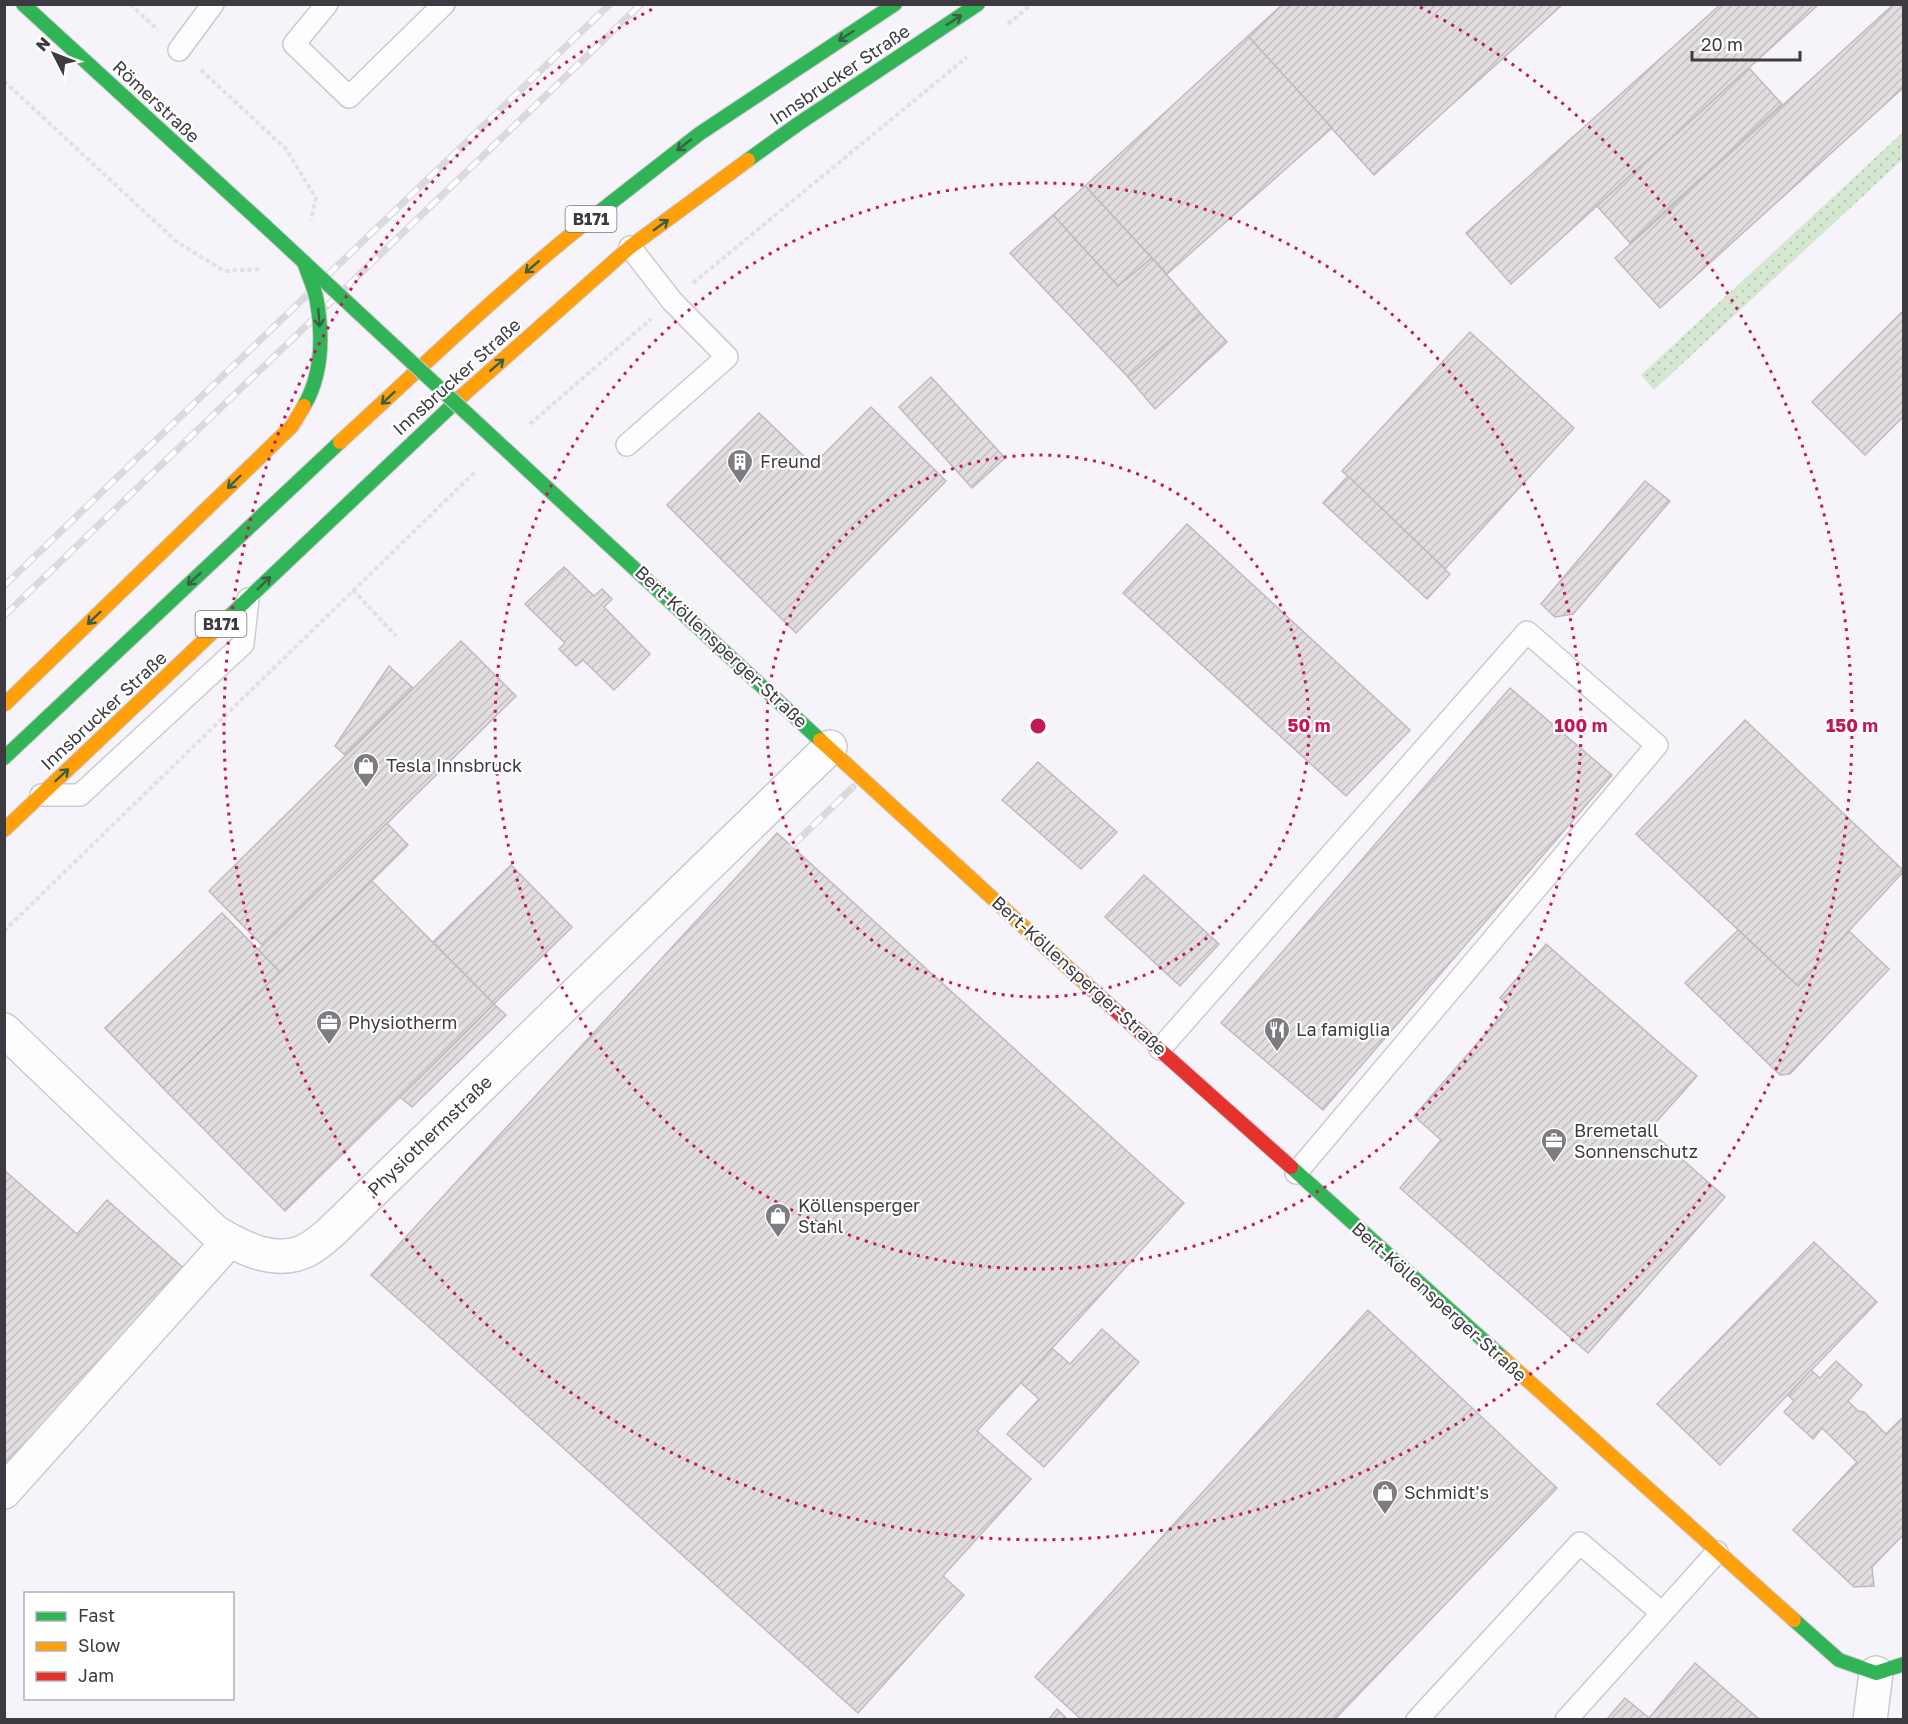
<svg xmlns="http://www.w3.org/2000/svg" width="1908" height="1724" viewBox="0 0 1908 1724" font-family="'Golos Text',sans-serif">
	<style>
		.grass { fill: url(#grass-dots) }
		.building { fill: url(#building-hatch); stroke: #bfbbbd; stroke-width: 1.5 }
		.lines { fill: none; stroke-linecap: round; stroke-linejoin: round }
		.lane-casing { stroke: #cccad0; stroke-width: 24 }
		.street-casing { stroke: #cccad0; stroke-width: 36 }
		.fast-casing { stroke: #cccad0; stroke-width: 16 }
		.slow-casing { stroke: #cccad0; stroke-width: 16 }
		.jam-casing { stroke: #cccad0; stroke-width: 16 }
		.path { stroke: #e1e0e2; stroke-width: 4; stroke-dasharray: 4.5 3; stroke-linecap: butt }
		.lane { stroke: #fefdfe; stroke-width: 21 }
		.street { stroke: #fefdfe; stroke-width: 33 }
		.fast { stroke: #30b455; stroke-width: 14 }
		.slow { stroke: #ff9f0a; stroke-width: 14 }
		.jam { stroke: #e5322d; stroke-width: 14 }
		.rail-casing { stroke: #dad9db; stroke-width: 7 }
		.rail { stroke: #fff; stroke-width: 4.5; stroke-dasharray: 14; stroke-linecap: butt }
		.fast-bridge-casing { stroke: #cccad0; stroke-width: 16; stroke-linecap: butt }
		.slow-bridge-casing { stroke: #cccad0; stroke-width: 16; stroke-linecap: butt }
		.fast-bridge { stroke: #30b455; stroke-width: 14 }
		.slow-bridge { stroke: #ff9f0a; stroke-width: 14 }
		.oneway { stroke: #395f47 }
		.ring { fill: none; stroke: #c2185b; stroke-width: 3; stroke-dasharray: 3 6 }
		.labels { text-anchor: middle; stroke-width: 4.5; stroke-linejoin: round; paint-order: stroke }
		.shield { fill: #fff; stroke: #77767a; stroke-width: 1.5 }
		.shield-label { font-size: 16px; font-weight: bold; fill: #3d3b41 }
		.street-label { font-size: 18px; fill: #3d3b41; stroke: #fff }
		.poi-label { font-size: 18px; fill: #3d3b41; stroke: #fff; text-anchor: start }
		.centre { fill: #c2185b; stroke: #fff; stroke-width: 3 }
		.ring-label { font-size: 18px; text-anchor: middle; font-weight: bold; fill: #c2185b; stroke: #fff; stroke-width: 4.5; stroke-linejoin: round; paint-order: stroke }
	</style>
	<defs>
		<pattern id="grass-dots" width="8" height="8" patternUnits="userSpaceOnUse" patternTransform="scale(1.5)"><rect width="8" height="8" fill="#d5e7d1"/><path d="M2 2h.1M6 6h.1" fill="none" stroke="#b8c7b5" stroke-width="1.8" stroke-linecap="round"/></pattern>
		<pattern id="building-hatch" width="6" height="6" patternUnits="userSpaceOnUse" patternTransform="scale(1.5)"><rect width="6" height="6" fill="#e2ddde"/><path d="M-1 1l2-2M0 6l6-6M5 7l2-2" fill="none" stroke="#c3bfc0"/></pattern>
	</defs>
	<rect width="100%" height="100%" fill="#f6f4fa"/>
	<path class="grass" d="M1903,132V159L1654,390L1641,375Z"/>
	<g class="building">
		<path d="M1283,4H1563L1374,175L1248,36Z"/>
		<path d="M1721,4H1819L1511,284L1466,233Z"/>
		<path d="M1894,4H1904V87L1660,308L1615,258Z"/>
		<path d="M1248,36L1332,128L1167,274L1085,186Z"/>
		<path d="M1749,68L1782,104L1630,243L1597,206Z"/>
		<path d="M1085,186L1152,258L1118,286L1053,215Z"/>
		<path d="M1053,215L1118,286L1152,258L1201,314L1128,377L1010,253Z"/>
		<path d="M1904,310V416L1865,455L1812,402Z"/>
		<path d="M1201,314L1227,342L1155,409L1128,377Z"/>
		<path d="M1470,332L1574,428L1445,569L1342,471Z"/>
		<path d="M931,377L1005,458L972,488L899,407Z"/>
		<path d="M871,407L946,481L796,633L720,558Z"/>
		<path d="M759,413L813,465L720,558L667,505Z"/>
		<path d="M1348,476L1450,574L1427,599L1323,503Z"/>
		<path d="M1645,481L1670,501L1573,614L1555,617L1541,604Z"/>
		<path d="M1187,524L1410,730L1346,796L1123,593Z"/>
		<path d="M564,567L594,596L602,589L612,599L604,607L650,654L614,690L583,660L576,666L559,649L565,643L525,604Z"/>
		<path d="M461,641L516,696L263,946L209,891Z"/>
		<path d="M389,666L413,688L345,755L335,746Z"/>
		<path d="M1510,688L1612,775L1323,1110L1221,1023Z"/>
		<path d="M1745,720L1904,871L1798,986L1636,834Z"/>
		<path d="M1038,762L1117,832L1081,869L1002,800Z"/>
		<path d="M387,823L408,845L280,972L258,950Z"/>
		<path d="M777,833L1184,1203L977,1431L1031,1479L943,1576L964,1595L858,1713L371,1275Z"/>
		<path d="M511,865L572,927L494,1004L433,942Z"/>
		<path d="M1144,875L1219,944L1180,986L1105,917Z"/>
		<path d="M372,881L494,1004L285,1211L163,1088Z"/>
		<path d="M222,913L280,972L163,1088L105,1028Z"/>
		<path d="M1738,930L1798,986L1849,931L1889,969L1790,1074L1780,1075L1685,983Z"/>
		<path d="M1546,944L1697,1076L1649,1130L1725,1197L1588,1353L1400,1188L1441,1140L1414,1116L1509,1007L1500,998Z"/>
		<path d="M494,1004L506,1015L412,1107L400,1097Z"/>
		<path d="M4,1170L77,1234L107,1200L188,1272L4,1479Z"/>
		<path d="M1814,1242L1877,1302L1720,1465L1657,1404Z"/>
		<path d="M1368,1310L1557,1488L1334,1720H1082L1035,1677Z"/>
		<path d="M1102,1329L1139,1362L1044,1467L1007,1434L1039,1399L1021,1383L1052,1348L1070,1364Z"/>
		<path d="M1836,1361L1862,1385L1848,1401L1858,1411L1864,1412L1886,1434L1904,1416V1534L1872,1567L1874,1586L1854,1587L1793,1530L1857,1462L1822,1428L1813,1439L1784,1412L1794,1401L1788,1395L1811,1370L1820,1378Z"/>
		<path d="M1695,1663L1760,1720H1606L1625,1698L1649,1718Z"/>
		<path d="M1057,1709L1068,1720H1048Z"/>
	</g>
	<g class="lines">
		<defs>
			<g id="lane">
				<path d="M327,4L294,44L349,97L444,4"/>
				<path d="M179,50L213,4"/>
				<path d="M627,445L727,357L672,301L630,247"/>
				<path d="M41,795H80L243,644L248,599"/>
				<path d="M1160,1049L1527,632L1657,745L1296,1173"/>
				<path d="M1417,1720L1580,1543L1662,1613"/>
				<path d="M1566,1720L1717,1552"/>
			</g>
			<g id="street">
				<path d="M4,1030L215,1232C242,1248 276,1266 307,1250C315,1246 323,1239 330,1233L830,747"/>
				<path d="M4,1492L229,1241"/>
				<path d="M1870,1720L1876,1673"/>
			</g>
			<g id="fast">
				<path d="M23,4L264,225"/>
				<path d="M748,160L798,124L978,4"/>
				<path d="M589,220L699,134L895,4"/>
				<path d="M545,486L820,740"/>
				<path d="M217,628L463,395"/>
				<path d="M4,758L340,442"/>
				<path d="M1291,1167L1503,1358"/>
				<path d="M1794,1620L1839,1660L1876,1673L1904,1664"/>
			</g>
			<g id="slow">
				<path d="M463,395L630,247L748,160"/>
				<path d="M340,442C422,367 502,289 589,220"/>
				<path d="M820,740L1087,985"/>
				<path d="M4,830L217,628"/>
				<path d="M1503,1358L1794,1620"/>
			</g>
			<path id="jam" d="M1087,985L1291,1167"/>
		</defs>
		<use href="#lane" class="lane-casing"/>
		<use href="#street" class="street-casing"/>
		<use href="#fast" class="fast-casing"/>
		<use href="#slow" class="slow-casing"/>
		<use href="#jam" class="jam-casing"/>
		<g class="path">
			<path d="M130,4L158,30"/>
			<path d="M1008,24L1032,4"/>
			<path d="M201,70L286,149L316,198L311,220"/>
			<path d="M4,81L177,242L224,271L259,269"/>
			<path d="M693,283L967,57"/>
			<path d="M530,424L651,319"/>
			<path d="M353,590L396,636"/>
			<path d="M4,931L476,471"/>
		</g>
		<use href="#lane" class="lane"/>
		<use href="#street" class="street"/>
		<use href="#fast" class="fast"/>
		<use href="#slow" class="slow"/>
		<use href="#jam" class="jam"/>
		<defs>
			<g id="rail">
				<path d="M4,586L610,4"/>
				<path d="M4,616L641,4"/>
				<path d="M792,846L853,787"/>
			</g>
		</defs>
		<use href="#rail" class="rail-casing"/>
		<use href="#rail" class="rail"/>
		<defs>
			<g id="fast-bridge">
				<path d="M264,225L545,486"/>
				<path d="M304,406C322,375 323,337 317,302C315,288 308,275 304,262"/>
			</g>
			<path id="slow-bridge" d="M4,705L292,426L304,406"/>
		</defs>
		<use href="#fast-bridge" class="fast-bridge-casing"/>
		<use href="#slow-bridge" class="slow-bridge-casing"/>
		<use href="#fast-bridge" class="fast-bridge"/>
		<use href="#slow-bridge" class="slow-bridge"/>
	</g>
	<defs><path id="oneway-shaft" d="M-6 0H5M1.5-3L5.5 0L1.5 3" fill="none" stroke-width="1.6" stroke-linecap="round" stroke-linejoin="round" transform="scale(1.5)"/></defs>
	<g class="oneway">
		<use href="#oneway-shaft" transform="translate(954 20) rotate(-33)"/>
		<use href="#oneway-shaft" transform="translate(846 36) rotate(147)"/>
		<use href="#oneway-shaft" transform="translate(684 145) rotate(142)"/>
		<use href="#oneway-shaft" transform="translate(661 225) rotate(-36)"/>
		<use href="#oneway-shaft" transform="translate(532 267) rotate(139)"/>
		<use href="#oneway-shaft" transform="translate(319 318) rotate(85)"/>
		<use href="#oneway-shaft" transform="translate(497 365) rotate(-41)"/>
		<use href="#oneway-shaft" transform="translate(388 398) rotate(137)"/>
		<use href="#oneway-shaft" transform="translate(234 482) rotate(136)"/>
		<use href="#oneway-shaft" transform="translate(194 579) rotate(137)"/>
		<use href="#oneway-shaft" transform="translate(264 583) rotate(-44)"/>
		<use href="#oneway-shaft" transform="translate(94 618) rotate(136)"/>
		<use href="#oneway-shaft" transform="translate(62 775) rotate(-43)"/>
	</g>
	<g class="ring">
		<circle cx="1038" cy="726" r="271"/>
		<circle cx="1038" cy="726" r="543"/>
		<path d="M1420 7A814 814 0 1 1 656 7"/>
	</g>
	<defs>
		<symbol id="building-pin" viewBox="-11 -11 22 30"><path d="M0 17L-7.5 6A9.5 9.5 0 1 1 7.5 6Z" fill="#7e7c82" stroke="#fff"/><path d="M-4-6H4V6H1V3H-1V6H-4ZM-2.5-4.3h1.7v1.8h-1.7ZM.8-4.3h1.7v1.8H.8ZM-2.5-1h1.7V.8h-1.7ZM.8-1h1.7V.8H.8Z" fill="#fff"/></symbol>
		<symbol id="shop-pin" viewBox="-11 -11 22 30"><path d="M0 17L-7.5 6A9.5 9.5 0 1 1 7.5 6Z" fill="#7e7c82" stroke="#fff"/><path d="M-5-2.5h2.3a2.7 3.5 0 0 1 5.4 0H5L5.5 6h-11ZM-1.5-2.5h3a1.5 2.3 0 0 0-3 0Z" fill="#fff"/></symbol>
		<symbol id="office-pin" viewBox="-11 -11 22 30"><path d="M0 17L-7.5 6A9.5 9.5 0 1 1 7.5 6Z" fill="#7e7c82" stroke="#fff"/><path d="M-6-3h4V-5.5h4V-3h4V5H-6ZM-1-4.5V-3h2v-1.5ZM-6 0V1H6V0Z" fill="#fff"/></symbol>
		<symbol id="restaurant-pin" viewBox="-11 -11 22 30"><path d="M0 17L-7.5 6A9.5 9.5 0 1 1 7.5 6Z" fill="#7e7c82" stroke="#fff"/><path d="M-5-6h1v4h1v-4h1v4h1v-4h1v5L-1.5 .5V6h-2V.5L-5-1ZM5-6V6H3V1.5H1.5Q1.5-4 5-6Z" fill="#fff"/></symbol>
	</defs>
	<g fill-rule="evenodd">
		<use href="#building-pin" x="725" y="447" width="30" height="40"/>
		<use href="#shop-pin" x="351" y="751" width="30" height="40"/>
		<use href="#office-pin" x="314" y="1008" width="30" height="40"/>
		<use href="#restaurant-pin" x="1262" y="1015" width="30" height="40"/>
		<use href="#office-pin" x="1539" y="1126" width="30" height="40"/>
		<use href="#shop-pin" x="763" y="1201" width="30" height="40"/>
		<use href="#shop-pin" x="1370" y="1478" width="30" height="40"/>
	</g>
	<g class="labels">
		<g class="shield">
			<rect x="565.5" y="206" width="51" height="26" rx="4.5"/>
			<rect x="195.5" y="611" width="51" height="26" rx="4.5"/>
		</g>
		<g class="shield-label">
			<text x="591" y="225">B171</text>
			<text x="221" y="630">B171</text>
		</g>
		<g class="street-label">
			<text transform="translate(840 75) rotate(-34)" y="6">Innsbrucker Straße</text>
			<text transform="translate(156 102) rotate(43)" y="6">Römerstraße</text>
			<text transform="translate(457 377) rotate(-42)" y="6">Innsbrucker Straße</text>
			<text transform="translate(721 647) rotate(43)" y="6">Bert-Köllensperger-Straße</text>
			<text transform="translate(104 711) rotate(-43)" y="6">Innsbrucker Straße</text>
			<text transform="translate(1079 976) rotate(42)" y="6">Bert-Köllensperger-Straße</text>
			<text transform="translate(430 1136) rotate(-44)" y="6">Physiothermstraße</text>
			<text transform="translate(1439 1302) rotate(42)" y="6">Bert-Köllensperger-Straße</text>
		</g>
		<g class="poi-label">
			<text x="760" y="468">Freund</text>
			<text x="386" y="772">Tesla Innsbruck</text>
			<text x="348" y="1029">Physiotherm</text>
			<text x="1296" y="1036">La famiglia</text>
			<text x="1574" y="1137">Bremetall<tspan x="1574" dy="21">Sonnenschutz</tspan></text>
			<text x="798" y="1212">Köllensperger<tspan x="798" dy="21">Stahl</tspan></text>
			<text x="1404" y="1499">Schmidt's</text>
		</g>
	</g>
	<circle cx="1038" cy="726" r="9" class="centre"/>
	<g class="ring-label">
		<text x="1309" y="732">50 m</text>
		<text x="1581" y="732">100 m</text>
		<text x="1852" y="732">150 m</text>
	</g>
	<rect width="1908" height="1724" fill="none" stroke="#3d3b41" stroke-width="12"/>
	<rect x="24" y="1592" width="210" height="108" fill="#ffffff" stroke="#b1b1b3" stroke-width="1.5"/>
	<rect x="36" y="1612" width="30" height="9" fill="#30b455" stroke="#b1b1b3" stroke-width="1.5"/>
	<text x="78" y="1622" font-size="18" fill="#3d3b41">Fast</text>
	<rect x="36" y="1642" width="30" height="9" fill="#ff9f0a" stroke="#b1b1b3" stroke-width="1.5"/>
	<text x="78" y="1652" font-size="18" fill="#3d3b41">Slow</text>
	<rect x="36" y="1672" width="30" height="9" fill="#e5322d" stroke="#b1b1b3" stroke-width="1.5"/>
	<text x="78" y="1682" font-size="18" fill="#3d3b41">Jam</text>
	<g transform="translate(54 54) rotate(312)" stroke="#ffffff" stroke-width="4.5" paint-order="stroke">
	<path d="M0-4.5L10 22L0 15L-10 22Z" fill="#3d3b41"/>
	<text y="-9" font-size="16" font-weight="bold" text-anchor="middle" fill="#3d3b41">N</text>
	</g>
	<path d="M1692 51v9h108v-9" fill="none" stroke="#3d3b41" stroke-width="3"/>
	<text x="1701" y="51" font-size="18" fill="#3d3b41" stroke="#ffffff" stroke-width="4.5" paint-order="stroke">20 m</text>
</svg>
